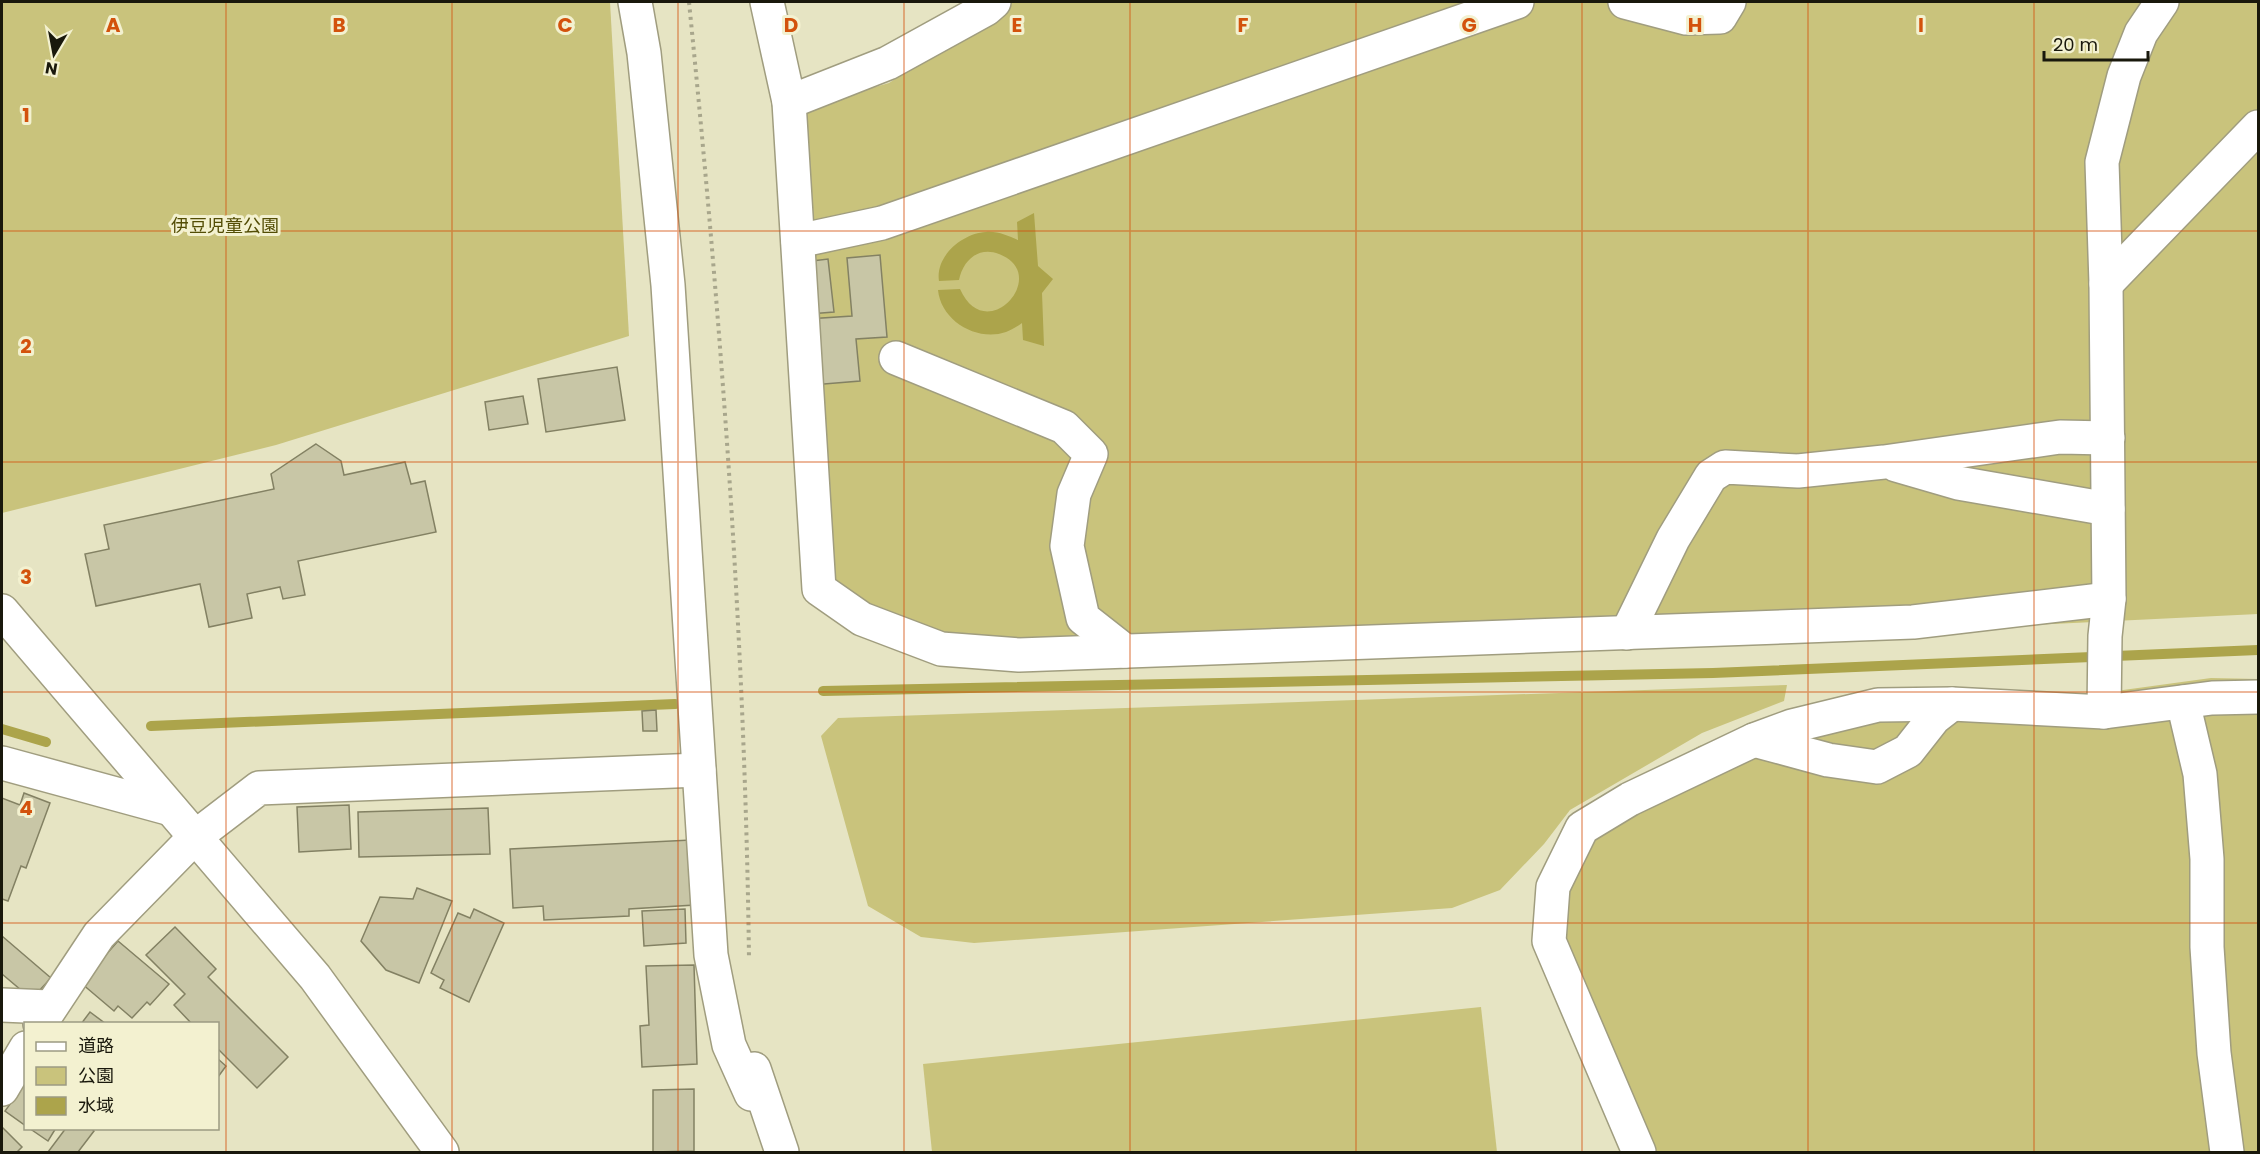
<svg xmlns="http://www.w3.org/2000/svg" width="2260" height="1154" viewBox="0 0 2260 1154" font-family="Poppins,'Noto Sans JP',sans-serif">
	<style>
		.green { fill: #c9c37c }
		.water { fill: #aca44b }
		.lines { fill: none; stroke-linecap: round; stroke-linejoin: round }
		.stream { stroke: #aca44b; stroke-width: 10 }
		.building { fill: #c8c6a6; stroke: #838163; stroke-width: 1.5 }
		.minor-casing { stroke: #a09d7f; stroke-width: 36 }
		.path { stroke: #a8a68c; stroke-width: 4; stroke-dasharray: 3 4.5; stroke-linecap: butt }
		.minor { stroke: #fff; stroke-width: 33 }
		.grid { fill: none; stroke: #d3520c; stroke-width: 1.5; stroke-opacity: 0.55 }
		.labels { text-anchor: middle; stroke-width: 6; stroke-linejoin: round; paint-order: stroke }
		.park-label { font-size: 18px; fill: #534d05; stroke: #f3f1d0 }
		.grid-label { font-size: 20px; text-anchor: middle; font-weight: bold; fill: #d3520c; stroke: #f3f1d0; stroke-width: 6; stroke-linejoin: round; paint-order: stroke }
	</style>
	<rect width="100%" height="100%" fill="#e6e4c3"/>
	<g class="green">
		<path d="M2,2H610L629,336L276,445L2,513Z"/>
		<path d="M1006,2H2258V614L1708,641L1003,666L809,596L799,109L889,83L986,19Z"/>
		<path d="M2211,678L2258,679V1152H1626L1536,951V892L1573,818L1699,746L1844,702L1928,687L2050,700Z"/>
		<path d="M1787,685L1784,701L1702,733L1570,810L1544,844L1500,890L1452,908L974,943L921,937L868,906L821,736L838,718Z"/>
		<path d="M1481,1007L1497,1152H932L923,1064Z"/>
	</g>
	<path class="water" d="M1034,213L1038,266L1053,279L1042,293L1044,346L1023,340L1022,323C1018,326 1011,330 1006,332C977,342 941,321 938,290L960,289C986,348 1052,274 999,254C979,246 963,260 959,280L939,281C935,256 963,233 986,232C998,231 1008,236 1018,240L1017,222Z"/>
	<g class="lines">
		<g class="stream">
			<path d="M823,691L1713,673L2258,650"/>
			<path d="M151,726L675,704"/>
			<path d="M2,729L46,742"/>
		</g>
	</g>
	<g class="building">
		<path d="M880,255L887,337L856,339L860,381L812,385L807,319L852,316L847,258Z"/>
		<path d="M828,259L834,312L809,314L804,262Z"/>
		<path d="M617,367L625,420L546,432L538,379Z"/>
		<path d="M523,396L528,424L489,430L485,402Z"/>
		<path d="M316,444L341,461L344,475L405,462L411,484L425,481L436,532L298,561L305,595L283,599L280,587L247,594L252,618L209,627L200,584L96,606L85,554L109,549L104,525L274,489L271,474Z"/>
		<path d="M656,710L657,731H643L642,711Z"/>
		<path d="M24,793L50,803L26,868L21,866L8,901L2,899V798L20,805Z"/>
		<path d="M349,805L351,849L299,852L297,807Z"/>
		<path d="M488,808L490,854L359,857L358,812Z"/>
		<path d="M691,840L695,905L629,909V916L544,920L543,906L513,908L510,849Z"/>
		<path d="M417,888L452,901L419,983L386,970L361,941L380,897L413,899Z"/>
		<path d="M474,909L504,923L469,1002L440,988L444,980L431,973L458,913L470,918Z"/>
		<path d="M685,909L686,943L644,946L642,911Z"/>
		<path d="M175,927L216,969L208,977L288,1057L257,1088L218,1049V1024H192L174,1005L185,994L146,955Z"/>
		<path d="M2,936L51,978L37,993L21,990L2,974Z"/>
		<path d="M118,941L169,984L150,1005L147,1002L132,1018L118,1006L114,1011L81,983Z"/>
		<path d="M694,965L697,1064L642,1067L640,1026L649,1025L646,966Z"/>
		<path d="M90,1012L106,1024H81Z"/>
		<path d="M218,1059L226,1066L218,1077Z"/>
		<path d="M26,1082V1126L5,1111Z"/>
		<path d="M694,1089V1151L653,1152V1090Z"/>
		<path d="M2,1127L22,1147L17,1152H2Z"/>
		<path d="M29,1128H56L48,1141Z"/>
		<path d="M66,1128H91L94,1131L78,1152H48Z"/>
	</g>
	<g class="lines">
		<defs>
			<g id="minor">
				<path d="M635,2L644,53L668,285L711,955L729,1045L751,1094"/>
				<path d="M767,2L789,102L819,589L862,619L941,649L1019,655L1913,622L2109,599"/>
				<path d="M1625,2L1686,18L1720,17L1729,2"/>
				<path d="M789,102L888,63L986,9L994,2"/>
				<path d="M798,241L882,223L1517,2"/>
				<path d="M2106,284L2258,127"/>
				<path d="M896,358L1064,427L1091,454L1074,494L1067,546L1083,618L1125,651"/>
				<path d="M1896,465L1958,483L2108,509"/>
				<path d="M2,611L315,977L442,1152"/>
				<path d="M1627,633L1673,539L1711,476L1725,467L1798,471L1884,462L2060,437L2108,438"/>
				<path d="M2183,702L2200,774L2207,859V947L2214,1053L2227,1152"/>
				<path d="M2104,712L2105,636L2109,599L2106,284L2102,162L2124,76L2141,33L2162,2"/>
				<path d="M1754,740L1828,760L1877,767L1908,751L1934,718L1952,704"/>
				<path d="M2,763L171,809"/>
				<path d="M2,1005L49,1007"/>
				<path d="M40,1024L99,935L195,837L259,788L699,770"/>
				<path d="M754,1069L782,1152"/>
				<path d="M2,1089L26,1048"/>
				<path d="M1639,1152L1549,941L1553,887L1582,828L1630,799L1754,740L1792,726L1878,705L1952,704L2104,712L2212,698L2258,697"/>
			</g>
		</defs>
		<use href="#minor" class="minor-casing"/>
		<path class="path" d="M689,2C721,320 745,639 749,959"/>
		<use href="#minor" class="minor"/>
	</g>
	<path class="grid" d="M226,2V1152M452,2V1152M678,2V1152M904,2V1152M1130,2V1152M1356,2V1152M1582,2V1152M1808,2V1152M2034,2V1152M2,231H2258M2,462H2258M2,692H2258M2,923H2258"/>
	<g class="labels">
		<g class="park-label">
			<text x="225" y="232">伊豆児童公園</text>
		</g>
	</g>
	<g class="grid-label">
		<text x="113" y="32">A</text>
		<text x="339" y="32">B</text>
		<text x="565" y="32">C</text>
		<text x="791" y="32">D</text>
		<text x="1017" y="32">E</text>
		<text x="1243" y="32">F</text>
		<text x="1469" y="32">G</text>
		<text x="1695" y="32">H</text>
		<text x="1921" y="32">I</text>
		<text x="26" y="122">1</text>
		<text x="26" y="353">2</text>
		<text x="26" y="584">3</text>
		<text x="26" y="815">4</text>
	</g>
	<rect width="2260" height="1154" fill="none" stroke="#19180c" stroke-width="6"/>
	<rect x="24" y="1022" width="195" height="108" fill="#f3f1d0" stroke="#9c9a82" stroke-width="1.5"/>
	<rect x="36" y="1042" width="30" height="9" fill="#ffffff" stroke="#9c9a82" stroke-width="1.5"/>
	<text x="78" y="1052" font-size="18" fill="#19180c">道路</text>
	<rect x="36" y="1067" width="30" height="18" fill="#c9c37c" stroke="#9c9a82" stroke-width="1.5"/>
	<text x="78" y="1082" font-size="18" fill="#19180c">公園</text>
	<rect x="36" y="1097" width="30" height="18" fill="#aca44b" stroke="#9c9a82" stroke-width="1.5"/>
	<text x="78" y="1112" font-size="18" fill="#19180c">水域</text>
	<g transform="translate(54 54) rotate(190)" stroke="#f3f1d0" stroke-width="4.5" paint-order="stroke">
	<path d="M0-4.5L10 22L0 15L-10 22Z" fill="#19180c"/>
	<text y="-9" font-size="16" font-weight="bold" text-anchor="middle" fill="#19180c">N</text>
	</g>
	<path d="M2044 51v9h104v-9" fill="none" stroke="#19180c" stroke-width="3"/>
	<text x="2053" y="51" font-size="18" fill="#19180c" stroke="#f3f1d0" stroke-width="4.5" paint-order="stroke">20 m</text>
</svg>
